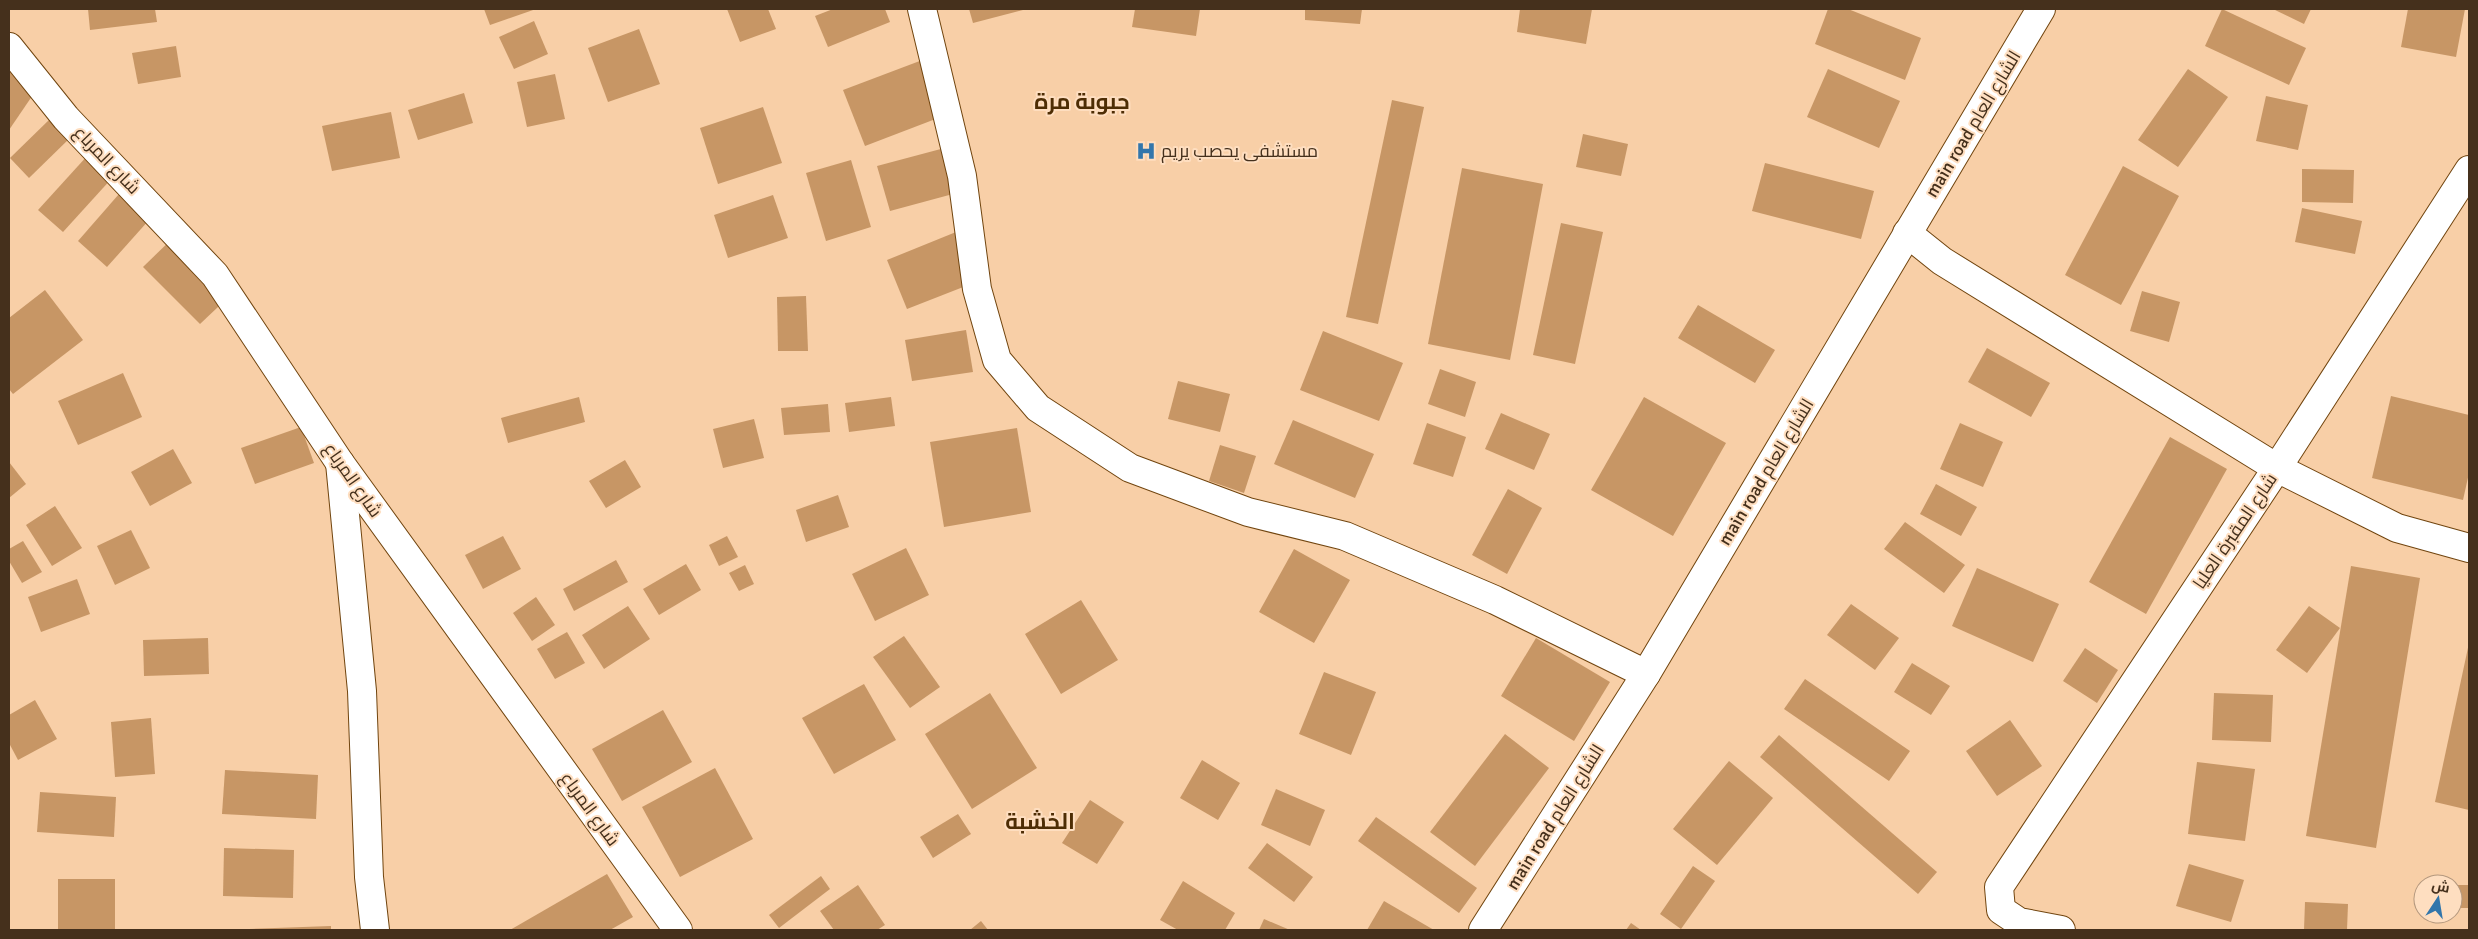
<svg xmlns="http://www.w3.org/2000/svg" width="2478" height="939" viewBox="0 0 2478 939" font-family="Signika,Cairo,sans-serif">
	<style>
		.building { fill: #c79665 }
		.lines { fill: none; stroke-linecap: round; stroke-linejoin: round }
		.street-casing { stroke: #71450f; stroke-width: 30 }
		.secondary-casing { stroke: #71450f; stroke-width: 30 }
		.street { stroke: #fff; stroke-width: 28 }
		.secondary { stroke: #fff; stroke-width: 28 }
		.labels { text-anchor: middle; stroke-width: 4; stroke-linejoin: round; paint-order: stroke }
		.street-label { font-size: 18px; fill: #45301c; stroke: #fedec0 }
		.poi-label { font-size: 18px; fill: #45301c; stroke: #fedec0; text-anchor: start }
		.district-label { font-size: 22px; font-weight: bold; fill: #4e2d04; stroke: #fedec0 }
	</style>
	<rect width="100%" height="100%" fill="#f8cfa7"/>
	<g class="building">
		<path d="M88,9H155L157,22L90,30Z"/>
		<path d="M484,9H536L490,25Z"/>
		<path d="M727,9H768L776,29L740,42Z"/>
		<path d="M833,9H885L890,22L828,47L815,16Z"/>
		<path d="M969,9H1027L973,23Z"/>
		<path d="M1135,9H1200L1196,36L1132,27Z"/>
		<path d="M1305,9H1362L1360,24L1305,20Z"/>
		<path d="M1520,9H1592L1586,44L1517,32Z"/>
		<path d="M1828,9H1848L1921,38L1905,80L1815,44Z"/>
		<path d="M2222,9L2306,48L2289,85L2205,46Z"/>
		<path d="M2273,9H2311L2304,24Z"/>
		<path d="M2408,9H2465L2456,57L2401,47Z"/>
		<path d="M534,21L548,54L514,69L499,37Z"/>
		<path d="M639,29L660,84L608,102L588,48Z"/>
		<path d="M176,46L181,77L138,84L132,53Z"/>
		<path d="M925,59L946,115L865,146L843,90Z"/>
		<path d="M9,62L41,83L9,130Z"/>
		<path d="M1828,69L1900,101L1879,148L1807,117Z"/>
		<path d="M2188,69L2228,97L2178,167L2138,140Z"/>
		<path d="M555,74L565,119L527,127L517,82Z"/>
		<path d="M464,93L473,123L418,140L408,110Z"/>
		<path d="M2266,96L2308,105L2298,150L2256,141Z"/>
		<path d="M1392,100L1424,107L1378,324L1346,317Z"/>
		<path d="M763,107L782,163L718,184L700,128Z"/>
		<path d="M391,112L400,158L332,171L322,126Z"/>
		<path d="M51,118L71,137L29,178L10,158Z"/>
		<path d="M1583,134L1628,144L1621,176L1576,167Z"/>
		<path d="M952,146L964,191L890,211L877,166Z"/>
		<path d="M88,155L113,177L63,232L38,210Z"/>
		<path d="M851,160L871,227L826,241L806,173Z"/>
		<path d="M1765,163L1874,191L1861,239L1752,211Z"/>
		<path d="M2123,166L2179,196L2121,305L2065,275Z"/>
		<path d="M1462,168L1543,184L1510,360L1428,344Z"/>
		<path d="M2302,169L2354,170L2353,203L2302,202Z"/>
		<path d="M119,194L149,220L107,267L78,241Z"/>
		<path d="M773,195L788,238L728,258L714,215Z"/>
		<path d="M2302,208L2362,221L2355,254L2295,242Z"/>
		<path d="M1561,223L1603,232L1575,364L1533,355Z"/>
		<path d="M179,232L237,289L200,324L143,267Z"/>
		<path d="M956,232L976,282L907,309L887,260Z"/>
		<path d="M45,290L83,340L13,394L9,389V318Z"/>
		<path d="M2142,291L2180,302L2169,342L2130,331Z"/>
		<path d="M806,296L808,351H778L777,297Z"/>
		<path d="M1698,305L1775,350L1755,383L1678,338Z"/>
		<path d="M966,330L973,372L912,381L905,340Z"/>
		<path d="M1323,331L1403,363L1379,421L1300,390Z"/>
		<path d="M1987,348L2050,383L2031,417L1968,382Z"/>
		<path d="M1440,369L1476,382L1465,417L1428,404Z"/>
		<path d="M123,373L142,417L78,445L58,401Z"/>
		<path d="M1178,381L1230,394L1220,432L1168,419Z"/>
		<path d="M2391,396L2469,415V473L2463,500L2372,478Z"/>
		<path d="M579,397L585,422L508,443L501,418Z"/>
		<path d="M891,397L895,426L849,432L845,403Z"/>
		<path d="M1644,397L1726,443L1673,536L1591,490Z"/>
		<path d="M828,404L830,432L784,435L781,408Z"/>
		<path d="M1501,413L1550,434L1534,470L1485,449Z"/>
		<path d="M754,419L764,458L723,468L713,429Z"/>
		<path d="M1293,420L1374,454L1355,498L1274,464Z"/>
		<path d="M1427,423L1466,437L1453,477L1413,464Z"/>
		<path d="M1960,423L2003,442L1983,487L1940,469Z"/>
		<path d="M301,427L314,463L255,484L241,448Z"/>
		<path d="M1017,428L1031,512L944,527L930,442Z"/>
		<path d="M2170,437L2227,469L2146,614L2089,582Z"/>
		<path d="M1220,445L1256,456L1244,493L1209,481Z"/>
		<path d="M173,449L192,483L150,506L131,472Z"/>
		<path d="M625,460L641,487L606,508L589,481Z"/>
		<path d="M9,462L26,484L9,498Z"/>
		<path d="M1936,484L1977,507L1961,536L1920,514Z"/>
		<path d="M1508,489L1542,508L1507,574L1472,555Z"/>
		<path d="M838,495L849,527L806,542L796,510Z"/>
		<path d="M55,506L82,548L52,566L26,525Z"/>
		<path d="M1905,522L1965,565L1944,593L1884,549Z"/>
		<path d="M131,530L150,568L115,585L97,546Z"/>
		<path d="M503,536L521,569L483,589L465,555Z"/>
		<path d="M727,536L738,557L719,566L709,545Z"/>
		<path d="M23,541L42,572L22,583L9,561V549Z"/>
		<path d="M906,548L929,595L875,621L852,574Z"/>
		<path d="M1294,549L1350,580L1314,643L1259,612Z"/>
		<path d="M616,560L628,582L574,611L563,589Z"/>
		<path d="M686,564L701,590L659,615L643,589Z"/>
		<path d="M745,565L754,584L739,591L729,573Z"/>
		<path d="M2351,566L2420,578L2376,848L2306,836Z"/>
		<path d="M1977,568L2059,604L2033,662L1952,626Z"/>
		<path d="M77,579L90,614L41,632L28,597Z"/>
		<path d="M536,597L555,625L532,641L513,613Z"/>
		<path d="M1081,600L1118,660L1061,694L1025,634Z"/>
		<path d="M1851,604L1899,638L1875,670L1827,635Z"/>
		<path d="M628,606L650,639L604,669L582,635Z"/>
		<path d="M2309,606L2340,628L2307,673L2276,650Z"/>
		<path d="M567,632L585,663L555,679L537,649Z"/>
		<path d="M904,636L940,687L910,708L873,657Z"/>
		<path d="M208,638L209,674L144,676L143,640Z"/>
		<path d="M1536,638L1610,682L1574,741L1501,696Z"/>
		<path d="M2469,643V810L2435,802Z"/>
		<path d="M2085,648L2118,670L2097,703L2063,681Z"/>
		<path d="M1912,663L1950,686L1931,715L1894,692Z"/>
		<path d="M1324,672L1376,692L1351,755L1299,734Z"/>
		<path d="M1805,679L1910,751L1889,781L1784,709Z"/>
		<path d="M864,684L896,740L834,774L802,718Z"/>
		<path d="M990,693L1037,768L972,809L925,734Z"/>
		<path d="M2214,693L2273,695L2271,742L2212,740Z"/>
		<path d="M35,700L57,739L18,760L9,743V715Z"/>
		<path d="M663,710L692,762L622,801L592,749Z"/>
		<path d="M151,718L155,774L115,777L111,722Z"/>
		<path d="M2010,720L2042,766L1997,796L1966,751Z"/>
		<path d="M1505,734L1549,768L1475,866L1430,832Z"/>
		<path d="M1779,735L1937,872L1918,894L1760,757Z"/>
		<path d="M1202,760L1240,783L1218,820L1180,798Z"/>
		<path d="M1729,761L1773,798L1717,865L1673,829Z"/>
		<path d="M2197,762L2255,769L2245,841L2188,834Z"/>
		<path d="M715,768L753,839L680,877L642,807Z"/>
		<path d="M225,770L318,775L316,819L222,814Z"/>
		<path d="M1276,789L1325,810L1310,846L1261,825Z"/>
		<path d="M40,792L116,797L114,837L37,832Z"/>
		<path d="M1090,800L1124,822L1097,864L1062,843Z"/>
		<path d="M958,814L971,834L933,858L920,837Z"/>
		<path d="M1376,817L1477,888L1459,913L1358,841Z"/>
		<path d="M1267,843L1313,877L1294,902L1248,868Z"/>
		<path d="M224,848L294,850L293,898L223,896Z"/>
		<path d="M2189,864L2244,880L2231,922L2176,906Z"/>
		<path d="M1693,866L1715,881L1681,929L1660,914Z"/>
		<path d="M607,874L633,917L610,930H510Z"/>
		<path d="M821,876L830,889L779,928L769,915Z"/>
		<rect x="58" y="879" width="57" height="51"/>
		<path d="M1183,881L1235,913L1225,930H1178L1160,920Z"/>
		<path d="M858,885L885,925L877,930H834L820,911Z"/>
		<rect x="2453" y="885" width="16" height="23"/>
		<path d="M1384,901L1434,930H1367Z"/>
		<path d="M2305,902L2348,904L2347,930H2304Z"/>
		<path d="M1264,919L1290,930H1259Z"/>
		<path d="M981,921L988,930H970Z"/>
		<path d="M1631,923L1641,930H1626Z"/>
		<path d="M331,926V930H249V929Z"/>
	</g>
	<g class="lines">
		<defs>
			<g id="street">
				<path d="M922,9L962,176L977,289L997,360L1038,408L1130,468L1248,512L1345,536L1495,600L1646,674"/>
				<path d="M1907,233L1942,261L2277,468L2397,528L2469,548"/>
				<path d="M340,463L362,691L369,877L375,930"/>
				<path d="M2061,930L2019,922L2001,910L1999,887L2277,468L2469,170"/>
			</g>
			<g id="secondary">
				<path d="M9,47L66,118L215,275L340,463L678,930"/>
				<path d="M1483,930L1646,674L2041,9"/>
			</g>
		</defs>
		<use href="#street" class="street-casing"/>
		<use href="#secondary" class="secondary-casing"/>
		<use href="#street" class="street"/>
		<use href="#secondary" class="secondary"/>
	</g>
	<defs>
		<symbol id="hospital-bare" viewBox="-9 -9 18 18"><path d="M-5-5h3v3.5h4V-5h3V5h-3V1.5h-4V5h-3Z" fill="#3276ab" stroke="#fedec0" stroke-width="2.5" paint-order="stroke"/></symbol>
	</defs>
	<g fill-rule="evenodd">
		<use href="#hospital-bare" x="1132" y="137" width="28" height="28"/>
	</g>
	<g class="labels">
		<g class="street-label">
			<text transform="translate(1973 124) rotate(-59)" y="6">main road الشارع العام</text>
			<text transform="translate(107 160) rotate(46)" y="6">شارع المرباع</text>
			<text transform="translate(1766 472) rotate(-59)" y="6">main road الشارع العام</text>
			<text transform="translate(353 480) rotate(55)" y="6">شارع المرباع</text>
			<text transform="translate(2235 531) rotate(-56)" y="6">شارع المقبرة العليا</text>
			<text transform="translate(590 809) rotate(54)" y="6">شارع المرباع</text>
			<text transform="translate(1555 817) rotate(-58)" y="6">main road الشارع العام</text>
		</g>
		<g class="poi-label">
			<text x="1161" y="157">مستشفى يحصب يريم</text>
		</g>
		<g class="district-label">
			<text x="1082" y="109">جبوبة مرة</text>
			<text x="1040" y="829">الخشبة</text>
		</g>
	</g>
	<rect width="2478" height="939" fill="none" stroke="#45301c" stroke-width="20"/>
	<g transform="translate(2438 899) rotate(12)"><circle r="24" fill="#fedec0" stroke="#b4987e"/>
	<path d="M0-4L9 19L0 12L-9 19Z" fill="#3276ab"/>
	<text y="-8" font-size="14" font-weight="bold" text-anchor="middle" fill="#45301c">ش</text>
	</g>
</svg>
